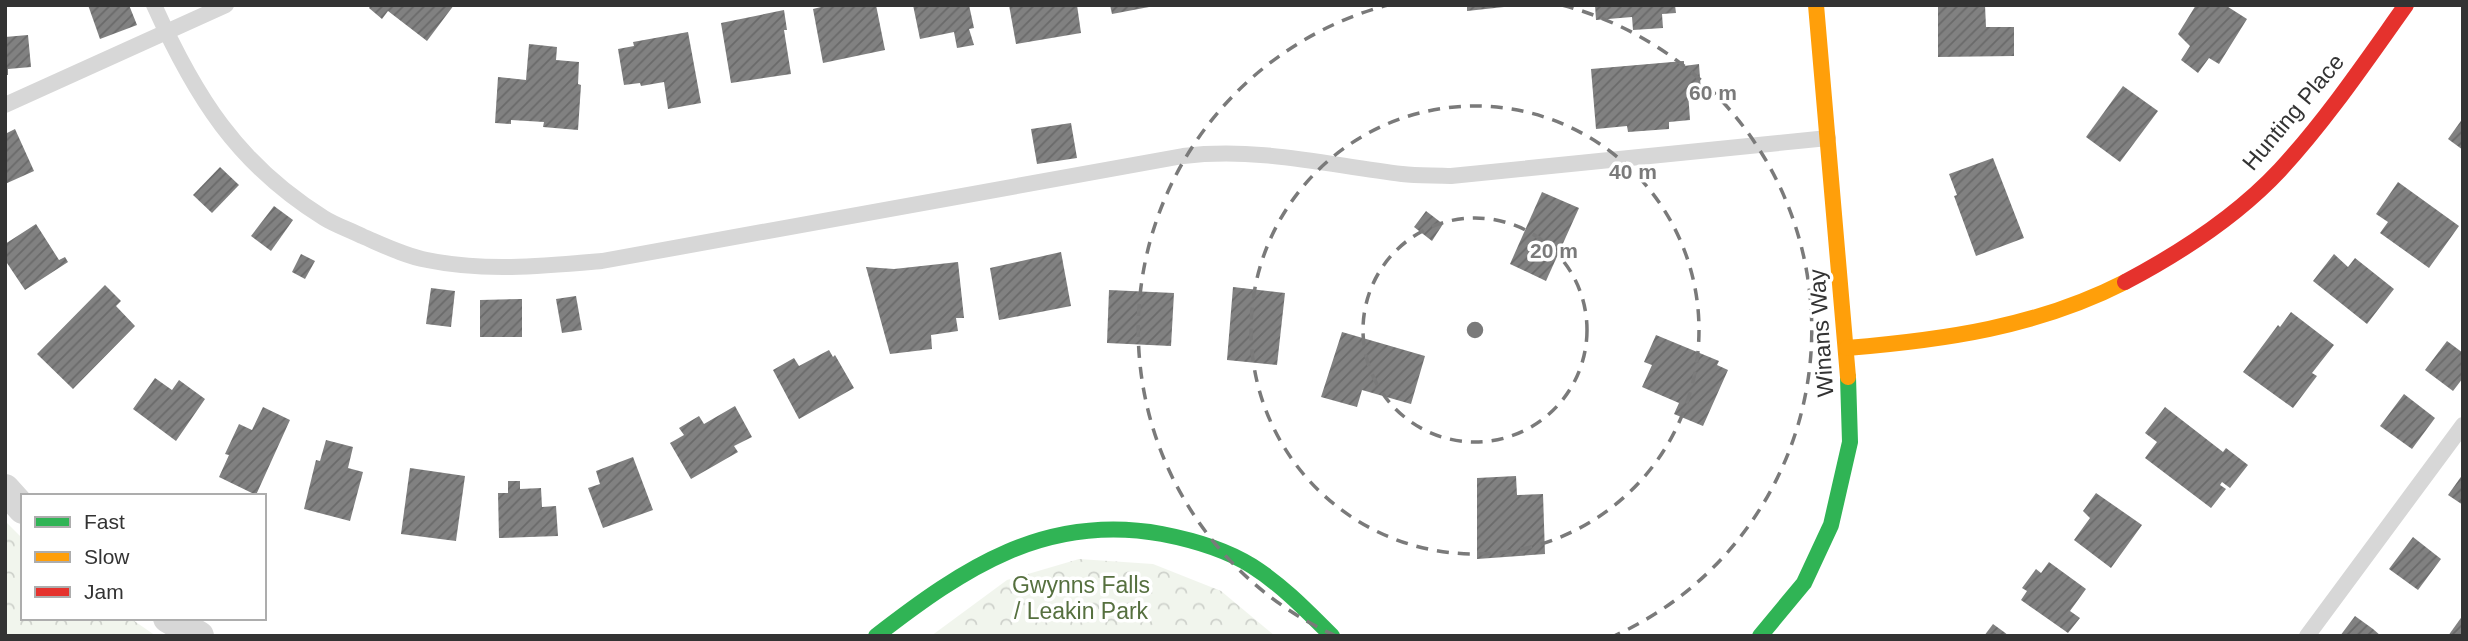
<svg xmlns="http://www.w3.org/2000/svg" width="2468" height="641" viewBox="0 0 2468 641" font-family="Helvetica,sans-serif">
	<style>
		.park { fill: url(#park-crowns) }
		.building { fill: url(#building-hatch) }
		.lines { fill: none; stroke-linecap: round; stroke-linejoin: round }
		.lane { stroke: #d7d7d7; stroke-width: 16 }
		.street { stroke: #d7d7d7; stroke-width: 30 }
		.fast { stroke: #30b455; stroke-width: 16 }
		.slow { stroke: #ff9f0a; stroke-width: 16 }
		.jam { stroke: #e5322d; stroke-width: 16 }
		.ring { fill: none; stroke: #7a7a7a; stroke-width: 3.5; stroke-dasharray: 12 9 }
		.labels { text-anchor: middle; stroke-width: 7; stroke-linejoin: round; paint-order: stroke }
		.street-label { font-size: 23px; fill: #333; stroke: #fff }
		.park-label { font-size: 23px; fill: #56703f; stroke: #fff }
		.centre { fill: #7a7a7a; stroke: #fff; stroke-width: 3.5 }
		.ring-label { font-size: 21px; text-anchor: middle; font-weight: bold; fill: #7a7a7a; stroke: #fff; stroke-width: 7; stroke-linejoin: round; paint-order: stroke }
	</style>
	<defs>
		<pattern id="park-crowns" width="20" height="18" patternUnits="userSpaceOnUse" patternTransform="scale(1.75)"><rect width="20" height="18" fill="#f1f5ed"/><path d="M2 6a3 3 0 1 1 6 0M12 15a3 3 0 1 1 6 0" fill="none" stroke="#cfd2cc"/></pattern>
		<pattern id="building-hatch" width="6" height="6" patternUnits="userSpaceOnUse" patternTransform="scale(1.75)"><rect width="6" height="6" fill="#818181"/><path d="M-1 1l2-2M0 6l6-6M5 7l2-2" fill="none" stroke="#6a6a6a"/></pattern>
	</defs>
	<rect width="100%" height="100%" fill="#fff"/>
	<g class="park">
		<path d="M5,521L23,539V618H130L156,636H5Z"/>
		<path d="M1079,559L1153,564L1221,591L1275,636H931L1007,580Z"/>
	</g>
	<g class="building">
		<path d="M88,5H129L137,25L100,39Z"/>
		<path d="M371,5H454L427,41L388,11L382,19L369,8Z"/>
		<path d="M829,5H876L885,50L823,63L813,9Z"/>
		<path d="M913,5H969L974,28L969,29L974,45L957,48L954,32L920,39Z"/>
		<path d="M1009,5H1077L1081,33L1016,44Z"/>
		<path d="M1110,5H1149V7L1112,14Z"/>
		<path d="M1467,5H1503L1504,7L1467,11Z"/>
		<path d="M1595,5H1675L1676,13L1662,14L1663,28L1633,30L1632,17L1596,20Z"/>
		<path d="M1938,5H1985L1986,27H2014V56L1938,57Z"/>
		<path d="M2196,5H2225L2247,19L2219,64L2209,58L2198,73L2181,60L2190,46L2178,34Z"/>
		<path d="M784,10L787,30H784L791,74L731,83L721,23Z"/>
		<path d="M688,32L701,103L668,109L664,82L641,86L640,83L624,85L618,49L634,46L633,42Z"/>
		<path d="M28,35L31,67L8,69V75H5V37Z"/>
		<path d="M529,44L557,47L556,60L579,62L578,84L581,85L578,130L543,127L544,122L511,120V124L495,123L498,77L526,80Z"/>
		<path d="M1684,61V66L1699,64L1701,92H1688L1690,120L1669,122V129L1628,132L1627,126L1596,129L1591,69Z"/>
		<path d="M2123,86L2158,111L2120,162L2086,137Z"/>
		<path d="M2463,118V150L2448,139Z"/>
		<path d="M1071,123L1077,158L1037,164L1031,129Z"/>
		<path d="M15,129L34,171L5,184V134Z"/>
		<path d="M1993,158L2024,238L1976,256L1954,196L1957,195L1949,174Z"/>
		<path d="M220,167L239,185L212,213L193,195Z"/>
		<path d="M2398,182L2459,226L2429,268L2380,233L2388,222L2376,214Z"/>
		<path d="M1542,192L1579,208L1546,281L1510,264Z"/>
		<path d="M274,206L293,220L271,251L251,236Z"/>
		<path d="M1426,211L1443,224L1432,241L1414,227Z"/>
		<path d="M36,224L59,260L65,257L68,262L25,290L5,260V244Z"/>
		<path d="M1061,252L1071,306L999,320L990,268Z"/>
		<path d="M301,254L315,261L305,279L292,272Z"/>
		<path d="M2334,254L2348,267L2355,258L2394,289L2367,324L2313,281Z"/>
		<path d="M958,262L964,318H956L958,331L931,335L932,349L890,354L866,267L894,269Z"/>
		<path d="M105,285L121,301L116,306L135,326L73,389L37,354Z"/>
		<path d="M1233,287L1285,293L1277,365L1227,360Z"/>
		<path d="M431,288L455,291L451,327L426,324Z"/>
		<path d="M1109,290L1174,293L1171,346L1107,343Z"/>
		<path d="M576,296L582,330L562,333L556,299Z"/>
		<path d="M522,299V337H480V300Z"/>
		<path d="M2291,312L2334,345L2312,373L2317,376L2293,408L2243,372L2278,325L2280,327Z"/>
		<path d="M1342,332L1425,356L1411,404L1362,390L1357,407L1321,397Z"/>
		<path d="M1656,335L1719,361L1717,365L1728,370L1703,426L1674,414L1679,403L1642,387L1652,365L1644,362Z"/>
		<path d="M2447,341L2463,353V378L2453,391L2425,370Z"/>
		<path d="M829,350L833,357L835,355L854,388L799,419L773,370L794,358L799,366Z"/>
		<path d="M155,378L172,390L179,380L205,399L176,441L133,409Z"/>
		<path d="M2404,394L2435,418L2412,449L2380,426Z"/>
		<path d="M735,406L752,437L734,446L738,452L691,479L670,443L684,435L679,428L699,416L704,424Z"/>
		<path d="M263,407L290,420L256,495L219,477L229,455L225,454L239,424L252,430Z"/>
		<path d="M2165,407L2223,452L2226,448L2248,465L2230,488L2222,482L2220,485L2226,489L2211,508L2145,458L2157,442L2145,433Z"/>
		<path d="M326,440L353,447L348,468L363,472L350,521L304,509L316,460L320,461Z"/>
		<path d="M633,457L653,510L603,528L588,488L600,484L596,471Z"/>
		<path d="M410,468L465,476L456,541L401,534Z"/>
		<path d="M2463,474V505L2448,495Z"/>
		<path d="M1516,476L1517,495L1543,494L1545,554L1477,559V478Z"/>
		<path d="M508,481H520V489L541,488L542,507L556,506L558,536L499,538L498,493H508Z"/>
		<path d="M2096,493L2142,525L2111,568L2074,540L2090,518L2083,511Z"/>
		<path d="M2413,537L2441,559L2418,590L2389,569Z"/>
		<path d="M2049,562L2086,589L2070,611L2080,618L2068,633L2021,600L2027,591L2022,588L2036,569L2041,573Z"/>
		<path d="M2463,615V636H2448Z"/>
		<path d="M2355,616L2373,629L2381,636H2340Z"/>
		<path d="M1993,624L2004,632L2009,636H1984Z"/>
	</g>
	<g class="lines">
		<g class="lane">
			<path d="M154,5C195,96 237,164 324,218C335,225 350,230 362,236C383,245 405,256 427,260C484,272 545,266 602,261L1183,156C1260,147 1327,165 1402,174C1418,176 1435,175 1451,176L1828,138"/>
			<path d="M5,105L226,5"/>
			<path d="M2307,636L2463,425"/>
		</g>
		<g class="street">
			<path d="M5,489L23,509"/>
			<path d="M168,618L199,636"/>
		</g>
		<g class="fast">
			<path d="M876,636C964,568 1045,513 1162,534C1193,540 1225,549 1252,566C1282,585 1307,611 1332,636"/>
			<path d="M1760,636L1804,583L1831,525L1850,442L1848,377"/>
		</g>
		<g class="slow">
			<path d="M1816,5L1848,377"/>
			<path d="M1847,348C1944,340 2037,327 2125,282"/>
		</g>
		<path class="jam" d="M2125,282C2180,253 2237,216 2280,170C2327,119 2366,61 2406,5"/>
	</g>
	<g class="ring">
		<circle cx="1475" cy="330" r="112"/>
		<circle cx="1475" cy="330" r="224"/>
		<path d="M1336 636A336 336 0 0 1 1388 5M1562 5A336 336 0 0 1 1614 636"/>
	</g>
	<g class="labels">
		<g class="street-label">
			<text transform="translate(2293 112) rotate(-50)" y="8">Hunting Place</text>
			<text transform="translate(1821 333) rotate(-94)" y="8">Winans Way</text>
		</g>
		<g class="park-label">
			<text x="1081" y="593">Gwynns Falls<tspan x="1081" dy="26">/ Leakin Park</tspan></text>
		</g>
	</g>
	<circle cx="1475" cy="330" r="10" class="centre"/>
	<g class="ring-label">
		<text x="1713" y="100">60 m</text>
		<text x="1633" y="179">40 m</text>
		<text x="1554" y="258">20 m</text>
	</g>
	<rect width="2468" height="641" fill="none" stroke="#333333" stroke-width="14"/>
	<rect x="21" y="494" width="245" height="126" fill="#ffffff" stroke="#adadad" stroke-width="2"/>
	<rect x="35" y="517" width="35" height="10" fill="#30b455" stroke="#adadad" stroke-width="2"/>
	<text x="84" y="529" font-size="21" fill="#333333">Fast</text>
	<rect x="35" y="552" width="35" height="10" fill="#ff9f0a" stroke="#adadad" stroke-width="2"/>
	<text x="84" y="564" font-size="21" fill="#333333">Slow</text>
	<rect x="35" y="587" width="35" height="10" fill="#e5322d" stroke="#adadad" stroke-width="2"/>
	<text x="84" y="599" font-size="21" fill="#333333">Jam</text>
</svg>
